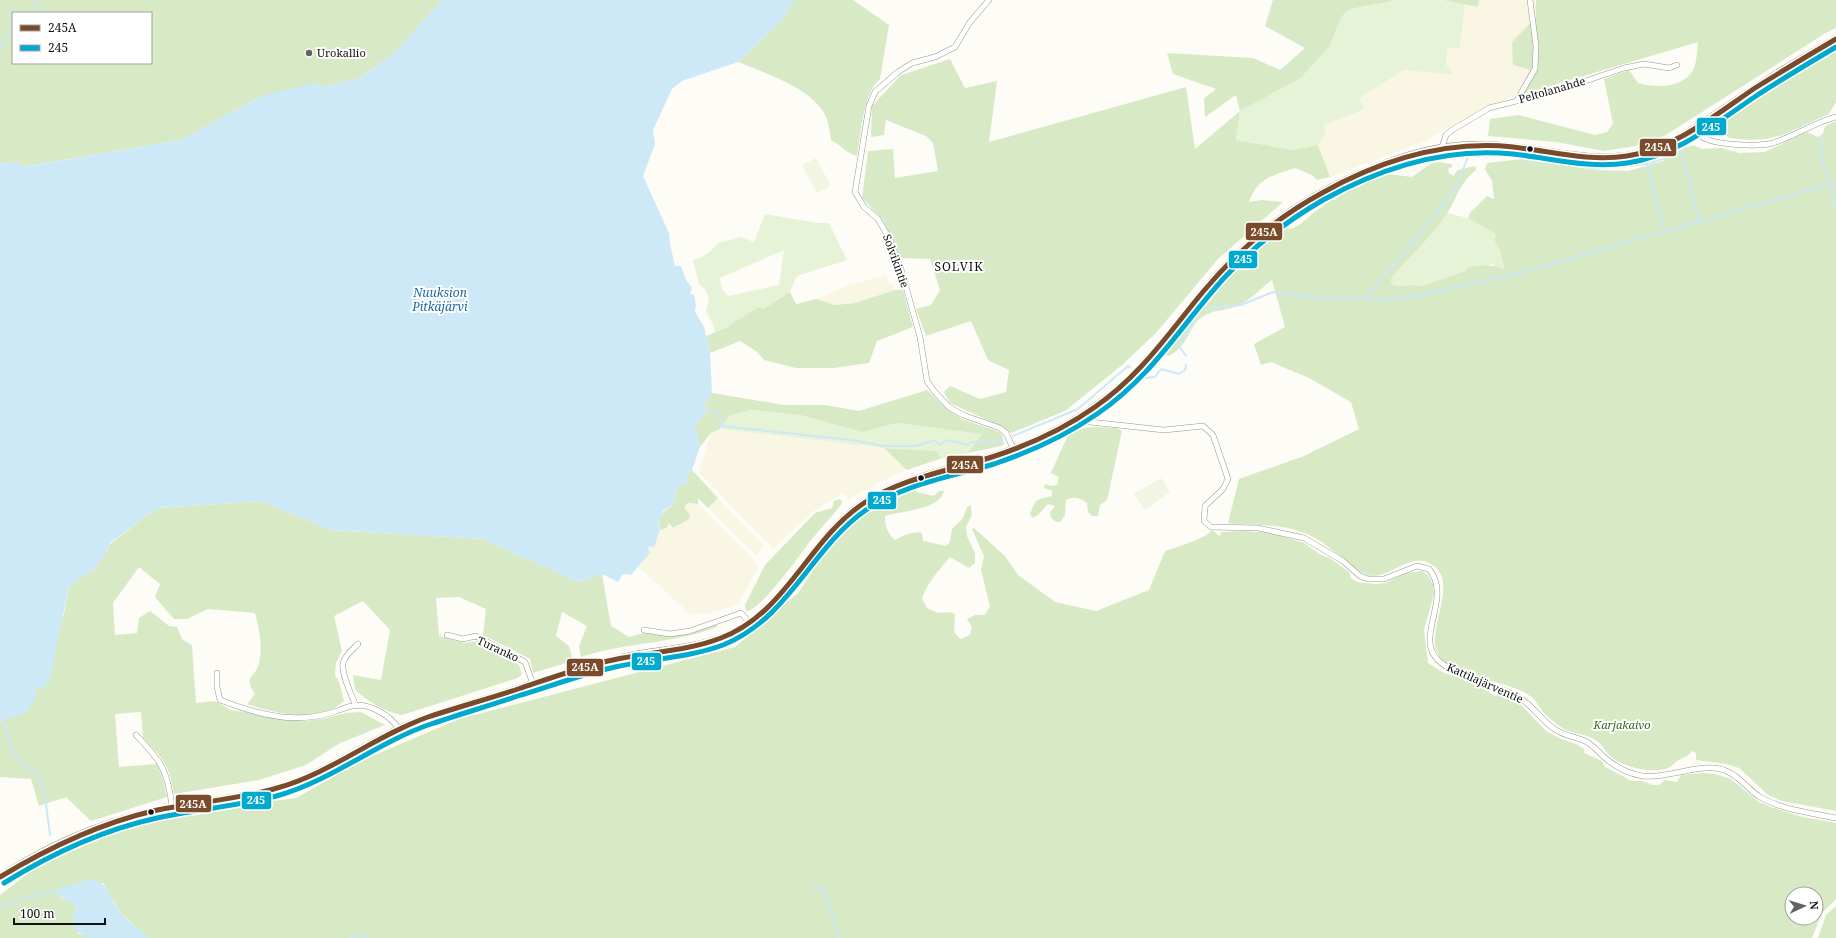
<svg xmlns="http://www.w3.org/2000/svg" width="1836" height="938" viewBox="0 0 1836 938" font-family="'Noto Serif',serif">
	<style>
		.farmland { fill: #f9f7e4 }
		.green { fill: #e7f3d7; fill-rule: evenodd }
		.forest { fill: #d8eac5; fill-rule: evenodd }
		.pitch { fill: #f0f6e1 }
		.water { fill: #cde8f7 }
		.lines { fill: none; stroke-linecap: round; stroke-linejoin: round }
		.stream { stroke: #cde8f7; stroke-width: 2 }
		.street-casing { stroke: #979795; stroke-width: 6 }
		.secondary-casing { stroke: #8e8d8b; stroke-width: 8 }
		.street { stroke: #fffffe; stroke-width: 5 }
		.secondary { stroke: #f6f4eb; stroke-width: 7 }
		.bus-1-casing { stroke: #fff; stroke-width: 8 }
		.bus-2-casing { stroke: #fff; stroke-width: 8 }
		.bus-1 { stroke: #7a4b2a; stroke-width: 5 }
		.bus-2 { stroke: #00a9ce; stroke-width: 5 }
		.poi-dot { fill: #646362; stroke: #fff; stroke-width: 1.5 }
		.bus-dot { fill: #111; stroke: #fff; stroke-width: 1.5 }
		.labels { text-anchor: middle; stroke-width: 4; stroke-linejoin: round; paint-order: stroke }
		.poi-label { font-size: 11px; fill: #111; stroke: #fff; text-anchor: start }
		.street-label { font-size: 11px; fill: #111; stroke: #fff }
		.park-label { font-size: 11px; font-style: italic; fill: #2f6b1f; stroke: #fff }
		.neighbourhood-label { font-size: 12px; letter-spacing: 1px; fill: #111; stroke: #fff }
		.water-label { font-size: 12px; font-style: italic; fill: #1768a6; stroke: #fff }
		.line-badge { stroke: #fff; stroke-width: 1.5 }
		.badge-label { font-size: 11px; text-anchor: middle; font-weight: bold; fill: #fff }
	</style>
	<rect width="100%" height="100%" fill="#fdfcf7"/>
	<g class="farmland">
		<path d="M1479,0H1536V17L1512,42L1531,70L1516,96L1484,107L1423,142L1330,177L1318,145L1326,132L1323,125L1365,109L1358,98L1404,70L1454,75L1446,64L1448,48H1460L1465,4L1478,7Z"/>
		<path d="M886,275L889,284H894L895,290L855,303L835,305L816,299L847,286Z"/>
		<path d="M720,429L884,448L907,470L890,477L849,499L843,493L815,510L773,549L699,472L711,433Z"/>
		<path d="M718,498L764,546L756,555L708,508Z"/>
		<path d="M688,503L698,504L759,566L740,601L733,606L710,613L691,615L639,567L650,553L647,549L650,546H654L660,530L667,528Z"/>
	</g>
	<g class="green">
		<path d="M1398,0H1442L1465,4L1460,48H1448L1446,64L1454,75L1404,70L1359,98L1365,109L1324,125L1326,132L1318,145L1293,150L1236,140L1240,111L1301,78L1329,47L1342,16L1350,9Z"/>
		<path d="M1447,213L1468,218L1496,234L1494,240L1500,250L1504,270L1492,264L1482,267L1469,266L1465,271L1422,286L1414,285L1395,286L1391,284L1392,277L1443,220Z"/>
		<path d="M765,214L818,223H829L847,260L797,276L790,292L763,309L715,334L714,327L706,311L709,298L705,289L699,284L693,260C703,258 712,251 718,243L741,237L754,242ZM784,250L779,285L728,296L722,289L720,278Z"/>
		<path d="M752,410L800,415L862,432L897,423L983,434L968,453L942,458L936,451L884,448L720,429L730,415Z"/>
	</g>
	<g class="forest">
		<path d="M0,0H442L396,51L362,77L323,87L262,96L181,140L22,167L19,162L0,164ZM13,13H151V63H13Z"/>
		<path d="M794,0H853L889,25L880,79C863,93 861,134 857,156C847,154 841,145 831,140C830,133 829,126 827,119C816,89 765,73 738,62L782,20Z"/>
		<path d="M1273,0H1398L1350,9L1342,16L1329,47L1301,78L1240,111L1236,140L1293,150L1318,145L1330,177L1317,180L1312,175L1295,168C1274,175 1257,178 1249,202L1262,200L1283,202L1218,259L1155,334L1122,365L1065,411L1011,433L998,425L950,403L944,392L950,386L980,399L1006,392L1009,370L988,360L971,321L926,336L916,309L931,305L940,290L930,259L901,258L883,220L862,198L868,151L893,149L895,178L938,171L933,143L926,136L886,120L884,135L871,137L872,106L901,75L950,59L965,88L997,81L989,142L1186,87L1195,149L1240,111L1236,95L1205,117L1204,98L1216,89L1173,74L1167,53L1253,58L1280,70L1305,48L1265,26Z"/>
		<path d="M1442,0H1479L1478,7Z"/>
		<path d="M1536,0H1836V28L1824,34L1666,135L1635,146L1604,151L1556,142L1488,136L1490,119L1518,115L1595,135L1607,132L1613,124L1604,79L1629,70L1638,83C1655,88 1682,89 1693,70C1697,63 1697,50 1698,42L1516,96L1530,70L1513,65L1512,42L1536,17Z"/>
		<path d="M1836,48V102L1829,114L1783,135L1766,139L1749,140L1729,138L1718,130L1719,121Z"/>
		<path d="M1836,121V811L1782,801L1768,795L1739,768L1726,764L1696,760V753L1692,751C1687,757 1683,758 1677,761C1674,763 1672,766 1670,767C1656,775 1623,767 1611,757C1606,753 1603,745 1597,741C1588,734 1576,734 1566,730C1559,727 1552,720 1546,715C1540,710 1537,700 1530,696C1509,680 1448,677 1437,652C1426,628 1462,578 1429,563C1409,553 1392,577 1371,576C1359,575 1329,545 1315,538C1299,529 1281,526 1262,525C1251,524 1239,525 1228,523L1239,479L1304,456L1359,429L1351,402L1309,378L1271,362L1261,365L1254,344L1285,327L1272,280C1260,289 1251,300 1237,306C1227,311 1214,309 1202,317C1189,325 1189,346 1169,356L1164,354L1169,345L1229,273L1249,254L1276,238L1286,229C1299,229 1306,218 1316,211C1321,207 1327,204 1331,200H1335L1342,193L1375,178L1388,174L1412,177L1430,164L1439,162L1452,164V167L1448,169L1449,173L1453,176L1458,170L1475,166L1476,170C1456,186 1457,202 1442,221C1427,241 1408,258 1392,277L1391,283L1395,286L1414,285L1422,286L1465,271L1469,266C1484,267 1491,263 1504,269L1500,250L1494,240L1496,234L1468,218L1470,213L1487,196L1494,199L1492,181L1485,169L1487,163L1523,159L1552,162L1592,170L1628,171L1663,161L1675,152L1693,145L1702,149L1722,148L1739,153L1765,152L1807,132L1818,137L1823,134L1825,126Z"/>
		<path d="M895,290H903L913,327L877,341L869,363L833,368H796L764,360L756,351L740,341L710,353L706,336L726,328L758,307L763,309L790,292L796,304L816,299L835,305L855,303Z"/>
		<path d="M927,390L947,409L962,419L997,431L1002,434L1004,444L1001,446L968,453L982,434L897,423L862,432L800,415L752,410L730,415L720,429L711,433L700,447L695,425L706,413L705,404L712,393L784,405H825L859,411Z"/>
		<path d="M1091,427L1117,428L1122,431L1107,500L1100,505L1098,516H1092L1088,512L1087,503C1080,498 1074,496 1066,500L1065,515L1060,522H1056L1051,518L1050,512L1055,506L1048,504L1038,515L1032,518L1030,514C1037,497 1036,500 1052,496V491L1044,488L1045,484L1051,486L1057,485L1059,477L1051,473L1068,435L1067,431Z"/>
		<path d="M884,448L936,451L942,458L907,470Z"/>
		<path d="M692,470L718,498L708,508L698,498V504L688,503L684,507L690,515L689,519L673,528L669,523L667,528L660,530C656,513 665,512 675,503L674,497L679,486L686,484L688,472Z"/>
		<path d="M912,489L917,492L934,496L939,491H944C940,510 900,511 885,516C885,526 887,533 895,540C903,536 912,531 922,533L923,541L946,546L950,542L952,529L963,518L967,507L971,505L972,515L966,527L967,536L975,553V563L969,568L950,557C939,570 928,582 922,598L927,608L938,613L950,612L955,614L954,632L960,639L970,635L972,627L967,619L975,615H985L990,606L981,570L984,556L972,529L974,528L1005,556L1018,575L1055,602L1096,611L1149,590L1165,551L1186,544L1205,536L1212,530L1220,536L1221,532L1244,531L1272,533L1304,543L1321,555L1330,558L1349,572L1351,578L1357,582L1376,584L1386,583L1406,573L1422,571L1428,575L1433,584L1434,594L1424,630L1428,663L1444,673L1472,682L1495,696L1499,694L1521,705L1546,731L1561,739L1576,744L1584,749V753L1602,761L1605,767L1632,781H1642L1653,785H1659L1665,780L1677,782L1681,775L1703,773L1715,774L1731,779L1759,802L1771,807L1803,817L1836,823V899L1822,913L1812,938H150L139,931L119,911L103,883L60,897L72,902L77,906L74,914L79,934L88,935L90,938H0V895L50,857L119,828L161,815L296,798L363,760L459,719L735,647L798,593L831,543L857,516L875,504L896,493ZM1792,894H1816V918H1792Z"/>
		<path d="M839,499L843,502C833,515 822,527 811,540C801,553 761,611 746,611L745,605L765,565L815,513L832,508L834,501Z"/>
		<path d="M262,501L330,530L483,539L578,582L602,574L611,626L629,637L644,633L671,636L717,625V627C674,644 626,642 581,657L579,646L587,626L562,612L556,636L569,646L573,661L533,673L530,659L483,635L486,609L459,597L436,598L439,636L465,643L476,641L519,665L522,674L518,678L402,715C384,712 368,701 355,690L353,675L381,680L390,630L363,601L334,616L342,651L336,663L335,675L339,682L344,701C340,704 335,708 331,710C304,720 273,713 247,704L255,694C242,675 256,678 259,663C263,648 259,628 255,613L208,609L187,619H174L155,597L160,584L139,567L113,603L115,635L137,633L139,618L150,611L169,626L177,627L182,639L192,645L196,703L215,701L231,710L305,721L327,718L345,713L361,712L385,725L340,743L306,765L259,780L174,794C169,765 164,759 143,738L141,712L115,714L119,767L157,764L163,778L167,797L91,821L66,797L39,806L31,779L0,777V723L36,686L64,614L69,586L92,571L106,553L110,544L146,516L159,508Z"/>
		<path d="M1836,906V938H1818L1826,915Z"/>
	</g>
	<g class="pitch">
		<path d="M816,158L831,186L817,193L802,165Z"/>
		<path d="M1161,478L1170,492L1145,510L1134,494Z"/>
	</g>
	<g class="water">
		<path d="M442,0H794L782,20L738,62L682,81L672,89L653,130L655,144L643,176L669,233L670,244L675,266H681L686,280L692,288L690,294L694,295L696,305L695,312L704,327L710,353L712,393L705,404L706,413L695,425L700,447L692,470L688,472L686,484L679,486L674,497L675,503L663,511L658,523L660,530L654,547L650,546L648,549L650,553L631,575L623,574L618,582L602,574L578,582L483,539L330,530L262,501L159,508L146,516L110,543L106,553L92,571L69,586L50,679L42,690L36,686V698L25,714L3,719L0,723V164L19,162L23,167L181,140L262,96L314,83L323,87L362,77L396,51Z"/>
		<path d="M91,879C108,882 110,899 119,911C128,922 139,930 150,938H90L74,930L72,919L77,906L54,892L57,889Z"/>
	</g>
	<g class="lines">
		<g class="stream">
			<path d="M31,13L38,0"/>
			<path d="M0,49L4,39L12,29"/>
			<path d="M1821,136V157L1836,207"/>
			<path d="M1529,162L1536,158L1565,162L1592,169L1647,164L1682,153L1699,222"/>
			<path d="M1647,164L1665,232"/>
			<path d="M1365,299L1455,190L1468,157"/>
			<path d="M1186,356L1179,346L1201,309L1241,305L1273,292L1311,298H1347L1380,300L1405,298L1517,274L1836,182"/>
			<path d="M1142,375L1146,378L1155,377L1161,369L1179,374L1185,370L1186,365"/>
			<path d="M705,409L716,411L720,417L721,426L852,440L883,446H916L935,440L939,445L947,440L968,445L971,442L992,443L1003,440"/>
			<path d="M1013,436L1078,409L1128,366L1130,367"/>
			<path d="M3,719L11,747L19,761L38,774L44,789L50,835"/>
			<path d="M813,884L824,890L839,938"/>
			<path d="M0,906L29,897L54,892"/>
			<path d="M350,938L360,934L367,938"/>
		</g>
		<defs>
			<g id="street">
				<path d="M989,0L970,22L955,47L935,57L912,63L898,72L875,92L869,106L855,192L864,207L878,219L889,238L901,269L920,337L927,381L934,391L949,407L963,415L1000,428L1006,433L1014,450"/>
				<path d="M1517,100L1535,69L1536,46L1530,0"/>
				<path d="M1693,131C1697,133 1701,137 1706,139C1720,145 1758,147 1773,143C1795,136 1814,123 1836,117"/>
				<path d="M1442,147L1446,135L1452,130L1489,108L1553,92L1624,68L1644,64L1669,68L1677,65"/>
				<path d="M1077,419L1090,422L1164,430L1203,426L1213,435L1228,479L1223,489L1205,506L1204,521L1211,527L1258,528L1304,538L1343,561L1360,576L1368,579H1384L1417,566L1429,569C1453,598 1414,637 1438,660C1454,676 1494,685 1515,695C1532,703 1540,720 1556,730C1565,736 1577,737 1587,742C1593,746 1598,751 1603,756C1614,766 1629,774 1643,776C1670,779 1698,762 1724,770C1739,775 1747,789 1760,797C1782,810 1812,813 1836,818"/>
				<path d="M644,630L670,634L690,631L741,613L750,623"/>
				<path d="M447,635L463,639L476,636L525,662L533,684"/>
				<path d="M217,673V687L220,700C240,708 261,714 282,717C299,719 318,717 334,712C340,710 346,707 352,706C368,702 390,715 399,729"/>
				<path d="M356,706C352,696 341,674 343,663C345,655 353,649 358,644"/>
				<path d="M136,735C161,761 168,770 172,807"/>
			</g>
			<path id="secondary" d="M0,877C53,843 114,817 176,807C214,800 252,797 288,785C328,771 362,747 399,729C425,717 453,710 480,701C514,691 547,679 580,669C598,663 617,659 636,655C670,649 705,648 737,631C793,601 812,537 864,503C902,479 946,471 989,458C1038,443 1083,419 1122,386C1154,359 1177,324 1203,292C1248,237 1305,196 1370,170C1406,155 1442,144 1481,145C1555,146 1604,176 1677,140L1778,73L1836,39"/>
		</defs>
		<use href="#street" class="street-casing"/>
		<use href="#secondary" class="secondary-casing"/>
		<use href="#street" class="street"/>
		<use href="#secondary" class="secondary"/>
		<defs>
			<path id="bus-1" d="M0,877C48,848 98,824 153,811C194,802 237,800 277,788C331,773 375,736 428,717C458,707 488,699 518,689C548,679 578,668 608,661C645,652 685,652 721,638C787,613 808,540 864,503C902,478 949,471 992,457C1029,445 1064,429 1095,407C1140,376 1168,334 1202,293C1236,252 1276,218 1322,193C1381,160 1445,140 1513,147C1550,151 1589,162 1627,156C1676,148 1715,115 1755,88C1782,71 1809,55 1836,39"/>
			<path id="bus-2" d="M4,883C51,854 102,830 157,818C198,809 240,806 280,795C334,779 378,742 431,724C461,714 491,705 521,695C551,686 580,675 611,668C648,659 688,658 723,645C789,619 811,548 866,510C904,484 951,477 994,464C1030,452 1065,436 1097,414C1153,376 1181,325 1225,277C1253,247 1287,221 1323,200C1382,167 1445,147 1513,154C1551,158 1589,169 1627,163C1676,156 1716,123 1756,96C1782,79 1809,63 1836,47"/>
		</defs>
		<use href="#bus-1" class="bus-1-casing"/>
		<use href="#bus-2" class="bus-2-casing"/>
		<use href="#bus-1" class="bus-1"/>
		<use href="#bus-2" class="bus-2"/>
	</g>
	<circle class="poi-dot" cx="309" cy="53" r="4"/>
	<g class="bus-dot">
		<circle cx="1530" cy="149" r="3.5"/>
		<circle cx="921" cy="478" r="3.5"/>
		<circle cx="151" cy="812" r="3.5"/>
	</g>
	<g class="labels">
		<g class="poi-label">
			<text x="317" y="57">Urokallio</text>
		</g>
		<g class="street-label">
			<text transform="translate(1552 90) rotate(-16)" y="4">Peltolanahde</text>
			<text transform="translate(896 261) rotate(70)" y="4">Solvikintie</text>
			<text transform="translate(498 649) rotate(25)" y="4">Turanko</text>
			<text transform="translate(1485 683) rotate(24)" y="4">Kattilajärventie</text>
		</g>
		<g class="park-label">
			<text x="1622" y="729">Karjakaivo</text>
		</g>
		<g class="neighbourhood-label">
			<text x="959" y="271">SOLVIK</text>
		</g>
		<g class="water-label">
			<text x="440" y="297">Nuuksion<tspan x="440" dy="14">Pitkäjärvi</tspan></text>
		</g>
	</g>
	<g class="line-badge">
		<rect x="1696" y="117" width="31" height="19" rx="4" fill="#00a9ce"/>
		<rect x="1639" y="138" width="38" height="19" rx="4" fill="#7a4b2a"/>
		<rect x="1245" y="222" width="38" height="19" rx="4" fill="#7a4b2a"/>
		<rect x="1228" y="250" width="30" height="19" rx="4" fill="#00a9ce"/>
		<rect x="946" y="455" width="38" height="19" rx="4" fill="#7a4b2a"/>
		<rect x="867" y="491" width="30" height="19" rx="4" fill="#00a9ce"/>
		<rect x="631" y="652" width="31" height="19" rx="4" fill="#00a9ce"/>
		<rect x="566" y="658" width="38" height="19" rx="4" fill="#7a4b2a"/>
		<rect x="241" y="791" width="31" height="19" rx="4" fill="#00a9ce"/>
		<rect x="175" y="794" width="37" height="19" rx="4" fill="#7a4b2a"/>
	</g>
	<g class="badge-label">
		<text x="1711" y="131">245</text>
		<text x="1658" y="151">245A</text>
		<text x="1264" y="236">245A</text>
		<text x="1243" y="263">245</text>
		<text x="965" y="469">245A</text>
		<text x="882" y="504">245</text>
		<text x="646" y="665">245</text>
		<text x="585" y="671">245A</text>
		<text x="256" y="804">245</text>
		<text x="193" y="808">245A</text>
	</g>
	<rect x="12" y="12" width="140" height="52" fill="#ffffff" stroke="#a0a0a0"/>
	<rect x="20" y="25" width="20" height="6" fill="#7a4b2a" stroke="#a0a0a0"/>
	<text x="48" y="32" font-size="12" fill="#111111">245A</text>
	<rect x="20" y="45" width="20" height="6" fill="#00a9ce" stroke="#a0a0a0"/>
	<text x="48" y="52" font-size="12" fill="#111111">245</text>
	<g transform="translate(1804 906) rotate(86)"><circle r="19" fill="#ffffff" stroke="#a0a0a0"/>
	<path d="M0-3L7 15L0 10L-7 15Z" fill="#646362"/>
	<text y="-6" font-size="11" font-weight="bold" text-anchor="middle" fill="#111111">N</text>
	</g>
	<path d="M14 918v6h91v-6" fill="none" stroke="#111111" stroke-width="2"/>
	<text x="20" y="918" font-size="12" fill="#111111" stroke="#ffffff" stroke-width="3" paint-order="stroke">100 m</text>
</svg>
